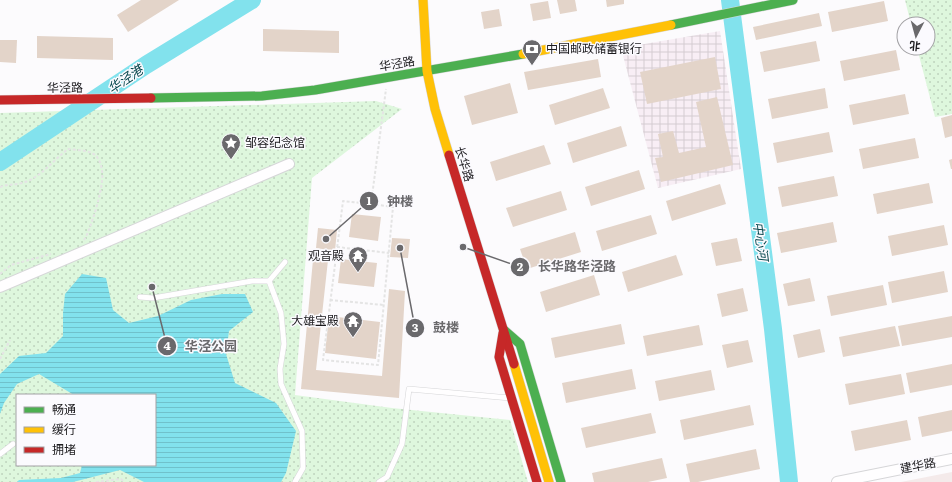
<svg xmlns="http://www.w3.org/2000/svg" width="952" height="482" viewBox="0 0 952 482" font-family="Literata,'Noto Sans SC',serif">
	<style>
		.industrial { fill: url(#industrial-grid) }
		.education { fill: #f4eaea }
		.park { fill: url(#park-dots); fill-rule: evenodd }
		.water { fill: url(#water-rules) }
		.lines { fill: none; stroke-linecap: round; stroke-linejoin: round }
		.river { stroke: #82e2ed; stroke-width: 18 }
		.building { fill: #e3d4c9 }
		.lane-casing { stroke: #d6d6d8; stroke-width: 6 }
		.street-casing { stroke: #d6d6d8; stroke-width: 12 }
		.fast-casing { stroke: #d6d6d8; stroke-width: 10 }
		.slow-casing { stroke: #d6d6d8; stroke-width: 10 }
		.jam-casing { stroke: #d6d6d8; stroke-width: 10 }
		.path { stroke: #e4e4e4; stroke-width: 2; stroke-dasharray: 3 2; stroke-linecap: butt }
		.lane { stroke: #fffeff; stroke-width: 5 }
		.street { stroke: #fffeff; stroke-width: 10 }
		.fast { stroke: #4caf50; stroke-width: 9 }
		.slow { stroke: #ffc107; stroke-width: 9 }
		.jam { stroke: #c62828; stroke-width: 9 }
		.labels { text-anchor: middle; stroke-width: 3; stroke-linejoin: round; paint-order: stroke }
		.poi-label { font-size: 12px; fill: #1c1b1e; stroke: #fbfafe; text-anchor: start }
		.street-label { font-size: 12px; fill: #1c1b1e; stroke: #fbfafe }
		.water-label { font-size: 13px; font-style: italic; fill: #07474d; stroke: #fbfafe }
		.leader { fill: none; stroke: #6a696c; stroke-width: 1.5 }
		.callout-dot { fill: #6a696c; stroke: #fbfafe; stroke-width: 1.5 }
		.mark-label { font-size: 12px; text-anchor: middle; font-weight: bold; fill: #fff }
		.callout-label { font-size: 13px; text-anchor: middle; font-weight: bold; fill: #6a696c; stroke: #fbfafe; stroke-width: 3; stroke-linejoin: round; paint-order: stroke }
	</style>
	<defs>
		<pattern id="industrial-grid" width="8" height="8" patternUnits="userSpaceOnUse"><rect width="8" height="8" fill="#f8eef5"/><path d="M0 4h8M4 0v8" fill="none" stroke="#d4ccd2"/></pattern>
		<pattern id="park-dots" width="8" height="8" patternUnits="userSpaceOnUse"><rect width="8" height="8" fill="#def7dd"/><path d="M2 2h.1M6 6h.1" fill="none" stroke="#bed3bd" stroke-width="1.8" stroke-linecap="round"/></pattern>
		<pattern id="water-rules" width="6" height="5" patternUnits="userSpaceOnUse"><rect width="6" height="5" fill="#82e2ed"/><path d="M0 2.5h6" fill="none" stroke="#70c1cb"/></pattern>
	</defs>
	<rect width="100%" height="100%" fill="#fcfbfd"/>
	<path class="industrial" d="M720,31L741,169L658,188L621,48Z"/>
	<path class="education" d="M952,472V482H901Z"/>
	<g class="park">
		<path d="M905,0H952V114L935,117L917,48H928V24H911Z"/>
		<path d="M376,101L402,109L312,178L295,395L392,408L510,420L528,482H0V113ZM17,395H155V465H17Z"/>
	</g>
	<path class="water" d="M82,274L106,278L113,310L129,323L158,316L191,300L222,294H245L253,312L229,331L226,354L235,383L276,403L296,431L286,473L281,482H144L120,470L73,482H17L19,480L61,478L80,473L82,465H155V395H74L39,374L17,384L4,403L0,414V374L19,356L46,353L63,336V313L65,294Z"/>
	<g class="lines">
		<g class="river">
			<path d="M730,0L773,329L789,482"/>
			<path d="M0,162L146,65L252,0"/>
		</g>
	</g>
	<g class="building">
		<path d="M141,0H179L128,32L117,15Z"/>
		<path d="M557,0H575L577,11L560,14Z"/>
		<path d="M606,0H624V4L607,7Z"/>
		<path d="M548,1L551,18L533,21L530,4Z"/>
		<path d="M884,1L888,21L832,32L828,12Z"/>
		<path d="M499,9L502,26L484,29L481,12Z"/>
		<path d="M819,13L822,26L756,40L753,27Z"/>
		<path d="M263,29L339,31V53L263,51Z"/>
		<path d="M37,36L113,38V60L37,58Z"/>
		<path d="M0,40H17L16,63L0,62Z"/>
		<path d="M816,41L820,61L764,72L760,52Z"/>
		<path d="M896,50L900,70L844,81L840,61Z"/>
		<path d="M715,57L721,89L647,104L640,72Z"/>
		<path d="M598,59L601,77L528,90L524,72Z"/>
		<path d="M510,83L518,113L472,125L464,96Z"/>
		<path d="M603,88L610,108L555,125L549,105Z"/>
		<path d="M825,88L828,108L772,119L768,99Z"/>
		<path d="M905,94L909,114L853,125L849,105Z"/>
		<path d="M717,97L733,165L661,182L655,158L663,157L658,134L673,131L679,153L706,147L696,102Z"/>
		<path d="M952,115V136L945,138L941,118Z"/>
		<path d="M621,126L627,146L573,163L567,143Z"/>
		<path d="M829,132L833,152L777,163L773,143Z"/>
		<path d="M915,138L919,158L863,169L859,149Z"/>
		<path d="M544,145L551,164L496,181L490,162Z"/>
		<path d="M952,159V169H951L949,160Z"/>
		<path d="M639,170L645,189L591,206L585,187Z"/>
		<path d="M834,176L838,196L782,207L778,187Z"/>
		<path d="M929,183L933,203L877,214L873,194Z"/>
		<path d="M720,184L726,204L672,221L666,201Z"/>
		<path d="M561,191L567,210L513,227L506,208Z"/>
		<path d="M352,214L381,217L378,241L349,237Z"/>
		<path d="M651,215L657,234L602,251L596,231Z"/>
		<path d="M833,222L837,242L781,253L777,233Z"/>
		<path d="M944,225L948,245L892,256L888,236Z"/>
		<path d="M318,228L337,230L335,251L316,248Z"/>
		<path d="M575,232L581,252L527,269L520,249Z"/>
		<path d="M392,238L410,239L408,258L390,257Z"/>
		<path d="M737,238L742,261L716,266L711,243Z"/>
		<path d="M314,249L329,251L316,370L382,376L389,289L405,291L399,398L301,389Z"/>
		<path d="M676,255L683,275L628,292L622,272Z"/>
		<path d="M341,259L377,263L374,287L338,283Z"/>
		<path d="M944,271L948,292L892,303L888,282Z"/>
		<path d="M594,275L600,295L546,312L540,292Z"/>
		<path d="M810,278L815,301L788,306L783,284Z"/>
		<path d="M883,285L887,305L831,316L827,296Z"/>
		<path d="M743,288L748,311L722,317L717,294Z"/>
		<path d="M329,316L380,322L376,359L325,353Z"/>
		<path d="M952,316V337L902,346L898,326Z"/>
		<path d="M621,324L625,344L555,358L551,338Z"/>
		<path d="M699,325L703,345L647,356L643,336Z"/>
		<path d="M895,326L900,346L843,357L839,337Z"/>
		<path d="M820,329L825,352L798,358L793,335Z"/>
		<path d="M748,340L753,362L727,368L722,345Z"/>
		<path d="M952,364V385L910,393L906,373Z"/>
		<path d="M632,369L636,389L566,403L562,383Z"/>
		<path d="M711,370L715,390L659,401L655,381Z"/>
		<path d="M901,374L905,394L849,405L845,384Z"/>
		<path d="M750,405L754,425L684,440L680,420Z"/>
		<path d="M952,410V431L922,437L918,417Z"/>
		<path d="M651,413L656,433L586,448L581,428Z"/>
		<path d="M907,420L911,440L855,451L851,431Z"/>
		<path d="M756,449L760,469L698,482H690L686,464Z"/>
		<path d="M662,458L667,478L648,482H594L592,473Z"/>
	</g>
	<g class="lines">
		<defs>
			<g id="lane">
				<path d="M269,281L285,262"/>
				<path d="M140,297L153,298L252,281H269L281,313L284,344L280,369L281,384L302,431L303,468L295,482"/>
				<path d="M0,454L13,444"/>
				<path d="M379,482L387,477L402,444L409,389L510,398"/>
			</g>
			<g id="street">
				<path d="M0,287L289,164"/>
				<path d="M837,482L952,459"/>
			</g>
			<g id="fast">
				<path d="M671,25L793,0"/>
				<path d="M151,98L262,96L315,90L523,54"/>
				<path d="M504,330L520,344L561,482"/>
			</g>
			<g id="slow">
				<path d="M423,0L427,71L435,109L449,155"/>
				<path d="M523,54L671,25"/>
				<path d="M514,364L549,482"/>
			</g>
			<g id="jam">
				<path d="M0,100L151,98"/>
				<path d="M449,155L514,364"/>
				<path d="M503,333L499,357L537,482"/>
			</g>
		</defs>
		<use href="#lane" class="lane-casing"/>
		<use href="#street" class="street-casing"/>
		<use href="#fast" class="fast-casing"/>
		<use href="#slow" class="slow-casing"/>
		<use href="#jam" class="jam-casing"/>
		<g class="path">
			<path d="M0,187C8,184 14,185 22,183C41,178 53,160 68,149C77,150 92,150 97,157C102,164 103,173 102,181C101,194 91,229 84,240"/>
			<path d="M371,204L393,207L378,365L323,360L343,201L371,204L386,89"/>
			<path d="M337,247L389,253"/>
			<path d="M0,274L11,265L51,254"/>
			<path d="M330,300L384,305"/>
			<path d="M0,359L10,340"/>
			<path d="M96,482L121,479L124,482"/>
		</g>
		<use href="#lane" class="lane"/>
		<use href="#street" class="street"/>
		<use href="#fast" class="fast"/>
		<use href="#slow" class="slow"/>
		<use href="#jam" class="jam"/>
	</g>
	<defs>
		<symbol id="bank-pin" viewBox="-11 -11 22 30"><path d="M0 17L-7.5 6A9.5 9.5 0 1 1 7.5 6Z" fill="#6a696c" stroke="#fbfafe"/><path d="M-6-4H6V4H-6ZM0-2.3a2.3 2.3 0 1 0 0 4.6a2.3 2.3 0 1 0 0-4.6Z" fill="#fff"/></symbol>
		<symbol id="sight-pin" viewBox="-11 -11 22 30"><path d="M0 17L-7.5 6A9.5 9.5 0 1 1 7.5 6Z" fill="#6a696c" stroke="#fbfafe"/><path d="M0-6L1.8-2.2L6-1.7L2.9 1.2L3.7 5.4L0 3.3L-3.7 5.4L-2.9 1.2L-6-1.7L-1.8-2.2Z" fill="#fff"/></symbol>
		<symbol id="temple-pin" viewBox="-11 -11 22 30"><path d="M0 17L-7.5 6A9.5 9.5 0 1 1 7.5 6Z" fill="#6a696c" stroke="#fbfafe"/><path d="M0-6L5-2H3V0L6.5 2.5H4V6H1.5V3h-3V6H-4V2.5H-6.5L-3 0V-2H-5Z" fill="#fff"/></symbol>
	</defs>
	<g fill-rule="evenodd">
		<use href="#bank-pin" x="521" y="38" width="22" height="30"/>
		<use href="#sight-pin" x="220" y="132" width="22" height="30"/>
		<use href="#temple-pin" x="347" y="245" width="22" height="30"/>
		<use href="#temple-pin" x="342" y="310" width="22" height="30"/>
	</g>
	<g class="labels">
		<g class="poi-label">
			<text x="546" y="53">中国邮政储蓄银行</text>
			<text x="245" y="147">邹容纪念馆</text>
			<text x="344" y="260" text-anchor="end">观音殿</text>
			<text x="339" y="325" text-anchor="end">大雄宝殿</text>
		</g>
		<g class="street-label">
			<text transform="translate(397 64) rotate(-10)" y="4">华泾路</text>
			<text transform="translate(65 88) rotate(-1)" y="4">华泾路</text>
			<text transform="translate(464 164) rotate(73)" y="4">长华路</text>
			<text transform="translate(918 466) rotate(-11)" y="4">建华路</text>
		</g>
		<g class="water-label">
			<text transform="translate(125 79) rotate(-34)" y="5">华泾港</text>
			<text transform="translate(761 241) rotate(82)" y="5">中心河</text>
		</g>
	</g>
	<path class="leader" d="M326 239L369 201M463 247L520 267M400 248L415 328M152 287L167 346"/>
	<g class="callout-dot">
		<circle cx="326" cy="239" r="4"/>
		<circle cx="463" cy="247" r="4"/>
		<circle cx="400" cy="248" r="4"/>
		<circle cx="152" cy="287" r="4"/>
		<circle cx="369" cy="201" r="10"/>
		<circle cx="520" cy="267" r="10"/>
		<circle cx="415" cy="328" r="10"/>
		<circle cx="167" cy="346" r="10"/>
	</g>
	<g class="mark-label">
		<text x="369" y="205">1</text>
		<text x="520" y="271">2</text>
		<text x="415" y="332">3</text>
		<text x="167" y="350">4</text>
	</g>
	<g class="callout-label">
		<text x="400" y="206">钟楼</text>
		<text x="577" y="271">长华路华泾路</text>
		<text x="446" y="332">鼓楼</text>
		<text x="211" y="351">华泾公园</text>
	</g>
	<rect x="16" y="394" width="140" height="72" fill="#fbfafe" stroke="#a2a1a4"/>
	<rect x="24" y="407" width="20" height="6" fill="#4caf50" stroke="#a2a1a4"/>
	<text x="52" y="414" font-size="12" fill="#1c1b1e">畅通</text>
	<rect x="24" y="427" width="20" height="6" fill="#ffc107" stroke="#a2a1a4"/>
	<text x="52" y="434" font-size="12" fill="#1c1b1e">缓行</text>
	<rect x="24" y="447" width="20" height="6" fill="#c62828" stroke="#a2a1a4"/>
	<text x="52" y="454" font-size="12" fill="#1c1b1e">拥堵</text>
	<g transform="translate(916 36) rotate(186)"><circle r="19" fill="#fbfafe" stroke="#a2a1a4"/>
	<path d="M0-3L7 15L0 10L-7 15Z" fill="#6a696c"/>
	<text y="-6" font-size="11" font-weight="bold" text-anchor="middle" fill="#1c1b1e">北</text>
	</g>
</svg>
